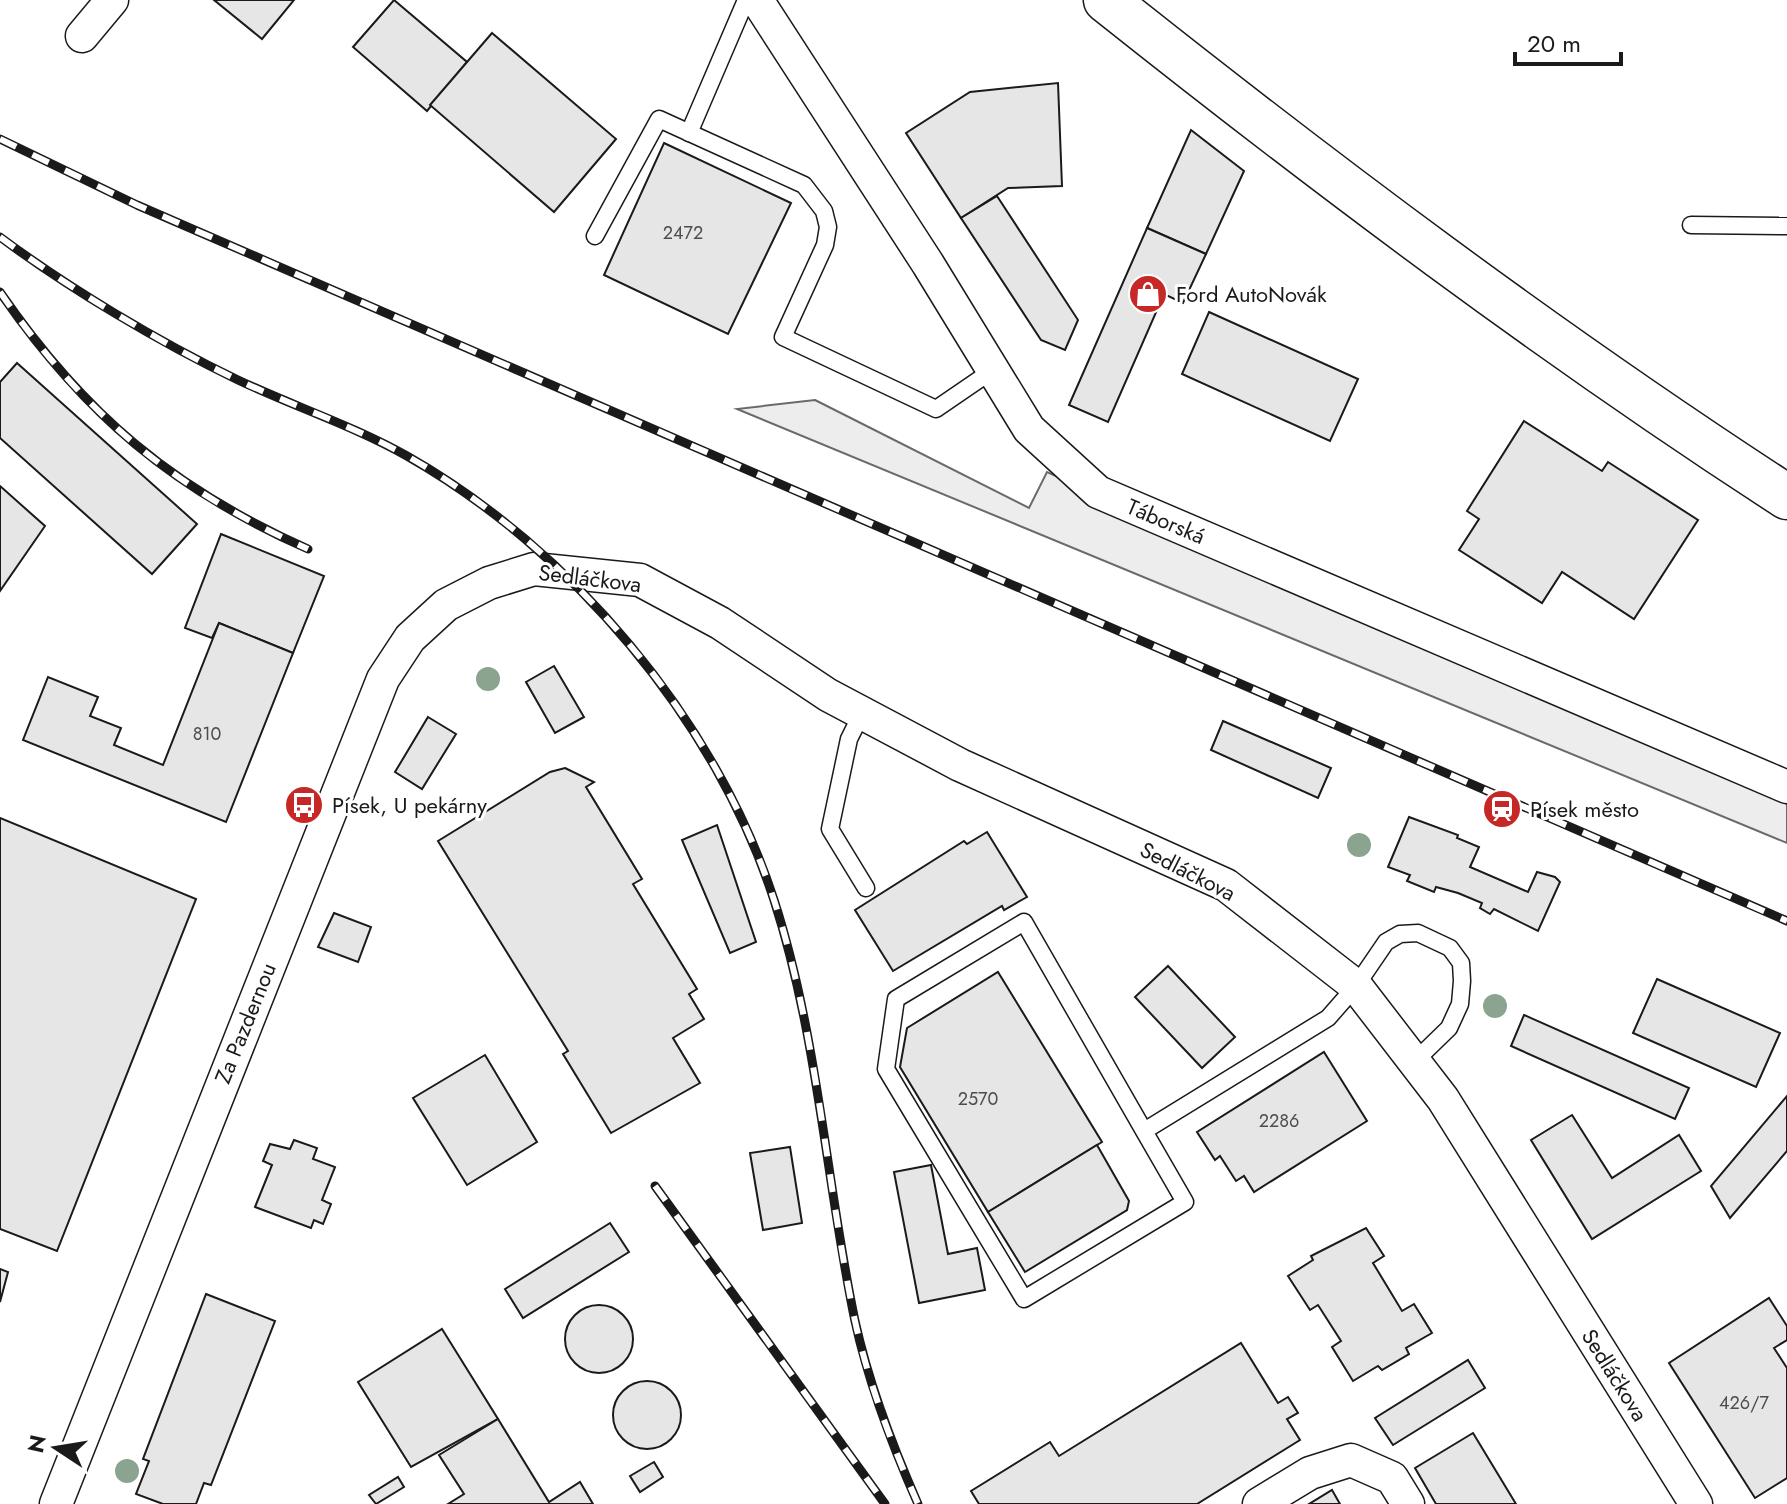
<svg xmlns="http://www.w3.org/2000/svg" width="1787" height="1504" viewBox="0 0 1787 1504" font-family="Jost,sans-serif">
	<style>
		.green { fill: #ededed; stroke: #6a6a6a; stroke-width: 2 }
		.building { fill: #e6e6e6; stroke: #1a1a1a; stroke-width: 2 }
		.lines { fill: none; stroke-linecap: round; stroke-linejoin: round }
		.lane-casing { stroke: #1a1a1a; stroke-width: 19 }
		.street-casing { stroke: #1a1a1a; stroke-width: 35 }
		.primary-casing { stroke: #1a1a1a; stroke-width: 47 }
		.lane { stroke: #fff; stroke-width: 16 }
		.street { stroke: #fff; stroke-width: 32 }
		.primary { stroke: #fff; stroke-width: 44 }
		.rail-casing { stroke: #1a1a1a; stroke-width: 9 }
		.rail { stroke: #fff; stroke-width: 6; stroke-dasharray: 18; stroke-linecap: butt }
		.tree { fill: #8aa48f }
		.labels { text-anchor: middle; stroke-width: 6; stroke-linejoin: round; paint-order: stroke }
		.number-label { font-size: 18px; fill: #4d4d4d }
		.poi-label { font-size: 22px; fill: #1a1a1a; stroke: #fff; text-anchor: start }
		.street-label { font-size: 22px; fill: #1a1a1a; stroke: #fff }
	</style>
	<rect width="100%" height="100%" fill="#fff"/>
	<path class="green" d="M815,400L1029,508L1047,472L1787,804V843L737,409Z"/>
	<g class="building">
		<path d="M214,0H294L262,39Z"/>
		<path d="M394,0L467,62L427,111L353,47Z"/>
		<path d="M492,33L616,139L554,212L430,105Z"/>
		<path d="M1058,83L1062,186L1008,188L961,218L906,133L970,92Z"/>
		<path d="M1191,130L1244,171L1206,254L1147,228Z"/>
		<path d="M664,143L791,203L728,334L604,275Z"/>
		<path d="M997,196L1078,320L1065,350L1041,340L961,218Z"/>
		<path d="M1147,228L1206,254L1183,303L1164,294L1108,422L1069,405Z"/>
		<path d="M1209,312L1358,379L1330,441L1182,374Z"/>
		<path d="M17,363L197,524L152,574L0,438V382Z"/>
		<path d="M1524,421L1602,471L1608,462L1698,520L1634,619L1562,572L1542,603L1459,550L1479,519L1467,511Z"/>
		<path d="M0,486L45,526L0,591Z"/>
		<path d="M221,534L324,576L293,653L219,623L212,638L185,628Z"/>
		<path d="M219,623L293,653L226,822L23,740L48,677L98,697L90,716L121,728L114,745L163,765Z"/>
		<path d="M554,666L584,717L555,733L526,682Z"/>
		<path d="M428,717L456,734L422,789L395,772Z"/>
		<path d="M1223,721L1331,768L1318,798L1211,750Z"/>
		<path d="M565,768L594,782L586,787L642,879L633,884L697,989L689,994L704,1019L673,1038L700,1083L611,1133L563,1054L568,1051L438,841L550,772Z"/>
		<path d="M1409,817L1458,835L1457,838L1479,847L1470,867L1528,892L1537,872L1555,877L1560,882L1538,931L1494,909L1490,914L1480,908L1482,903L1458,893L1436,887L1434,892L1407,881L1410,875L1388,867Z"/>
		<path d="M0,818L196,899L57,1251L0,1229Z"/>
		<path d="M717,825L756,942L730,953L682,840Z"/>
		<path d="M987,832L1027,897L1004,910L1002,906L893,971L855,910L964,841L967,844Z"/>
		<path d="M334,913L371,927L358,962L318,947Z"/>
		<path d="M1168,966L1235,1037L1202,1068L1135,997Z"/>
		<path d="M998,972L1102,1142L988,1212L900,1067L907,1028Z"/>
		<path d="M1657,979L1780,1033L1756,1087L1633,1033Z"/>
		<path d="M1524,1015L1689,1088L1675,1119L1511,1046Z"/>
		<path d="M1324,1052L1367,1121L1254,1192L1244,1176L1236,1181L1220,1156L1215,1160L1197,1132Z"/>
		<path d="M485,1055L537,1142L467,1185L413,1098Z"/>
		<path d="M1787,1096V1151L1730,1218L1711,1186Z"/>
		<path d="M1572,1115L1612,1178L1679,1135L1701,1171L1592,1239L1531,1140Z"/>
		<path d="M294,1140L317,1148L313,1159L335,1167L322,1200L331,1204L323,1224L314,1220L311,1228L255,1207L272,1165L263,1161L270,1144L290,1149Z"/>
		<path d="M1097,1145L1129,1201L1127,1210L1025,1272L988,1212Z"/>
		<path d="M790,1147L802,1223L763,1230L750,1153Z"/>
		<path d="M931,1165L948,1254L977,1248L985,1290L919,1303L894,1172Z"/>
		<path d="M610,1223L629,1252L523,1318L505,1289Z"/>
		<path d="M1366,1228L1384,1256L1373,1263L1402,1311L1414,1304L1432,1333L1406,1348L1409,1354L1382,1370L1378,1366L1353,1381L1332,1347L1341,1341L1318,1305L1310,1310L1288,1276L1313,1260L1311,1256Z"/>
		<path d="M0,1269L8,1272L0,1302Z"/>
		<path d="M206,1294L275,1321L211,1485L204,1483L196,1504H163L136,1494L149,1461L143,1459Z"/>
		<path d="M1769,1298L1787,1326V1340L1774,1348L1787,1368V1478L1755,1498L1669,1363Z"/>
		<circle cx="599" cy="1339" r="34"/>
		<path d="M442,1329L498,1419L411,1467L358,1382Z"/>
		<path d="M1241,1343L1278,1403L1288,1397L1298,1413L1287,1419L1300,1440L1197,1504H979L971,1491L1050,1442L1059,1456Z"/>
		<path d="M1468,1360L1485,1388L1393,1445L1375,1418Z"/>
		<circle cx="647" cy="1415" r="34"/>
		<path d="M498,1419L549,1502L580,1482L593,1504H448L464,1494L439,1455Z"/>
		<path d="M1473,1433L1516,1504H1436L1415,1468Z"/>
		<path d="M654,1462L663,1477L640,1492L630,1476Z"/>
		<path d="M398,1477L404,1487L376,1504L369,1495Z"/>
		<path d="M1332,1490L1340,1504H1309Z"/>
	</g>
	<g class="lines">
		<defs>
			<g id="lane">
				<path d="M689,133L746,0"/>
				<path d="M1691,225L1787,226"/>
				<path d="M595,236L659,119L804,185L824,211L828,227L825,245L783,337L936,409L993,370"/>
				<path d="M862,713L849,739L830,829L866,888"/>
				<path d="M1144,1131L1185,1202L1024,1299L886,1069L896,999L1024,922L1144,1131L1328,1018L1356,986L1386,942L1400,934L1418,933L1450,948L1461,963L1462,981L1460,1004L1449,1028L1414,1062"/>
			</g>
			<g id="street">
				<path d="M757,0L928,264L1029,429L1098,492L1787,787"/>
				<path d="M82,36L112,0"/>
				<path d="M56,1504L383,679L410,638L446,605L489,583L534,569L640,580L720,623L828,695L960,765L1226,885L1356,986L1443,1099L1696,1504"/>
				<path d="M1259,1504L1310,1473L1351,1460L1392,1478L1408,1504"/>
			</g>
			<path id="primary" d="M1106,0C1326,175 1551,344 1787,497"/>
		</defs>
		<use href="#lane" class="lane-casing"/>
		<use href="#street" class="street-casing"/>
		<use href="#primary" class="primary-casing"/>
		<use href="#lane" class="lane"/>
		<use href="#street" class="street"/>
		<use href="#primary" class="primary"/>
		<defs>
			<g id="rail">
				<path d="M0,139L137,205L1787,921"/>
				<path d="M0,237C70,289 159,342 238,380C293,406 354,426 407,456C571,549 716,720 774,900C818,1036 826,1182 855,1321C869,1385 892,1445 918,1504"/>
				<path d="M0,292C84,414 173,489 308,549"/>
				<path d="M655,1186L885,1504"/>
			</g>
		</defs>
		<use href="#rail" class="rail-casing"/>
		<use href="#rail" class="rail"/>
	</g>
	<g class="tree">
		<circle cx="488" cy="679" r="12"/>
		<circle cx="1359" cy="845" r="12"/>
		<circle cx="1495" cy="1006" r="12"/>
		<circle cx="127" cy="1471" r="12"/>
	</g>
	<defs>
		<symbol id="shop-disc" viewBox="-11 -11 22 22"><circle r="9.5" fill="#c62828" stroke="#fff"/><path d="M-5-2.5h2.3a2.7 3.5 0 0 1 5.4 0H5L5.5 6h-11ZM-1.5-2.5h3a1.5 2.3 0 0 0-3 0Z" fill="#fff"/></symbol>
		<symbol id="bus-disc" viewBox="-11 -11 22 22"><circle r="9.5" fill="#c62828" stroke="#fff"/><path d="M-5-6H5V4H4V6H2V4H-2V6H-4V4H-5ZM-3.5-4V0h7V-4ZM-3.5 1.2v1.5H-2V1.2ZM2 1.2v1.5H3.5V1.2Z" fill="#fff"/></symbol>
		<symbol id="station-disc" viewBox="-11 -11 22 22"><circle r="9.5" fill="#c62828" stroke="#fff"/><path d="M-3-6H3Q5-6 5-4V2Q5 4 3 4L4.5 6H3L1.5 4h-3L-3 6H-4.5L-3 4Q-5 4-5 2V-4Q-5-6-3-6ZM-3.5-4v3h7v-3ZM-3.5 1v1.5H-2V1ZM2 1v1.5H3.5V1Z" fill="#fff"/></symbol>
	</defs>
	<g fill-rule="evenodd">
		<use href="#shop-disc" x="1126" y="272" width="44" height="44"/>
		<use href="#bus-disc" x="282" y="783" width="44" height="44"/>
		<use href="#station-disc" x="1480" y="787" width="44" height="44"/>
	</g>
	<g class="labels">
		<g class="number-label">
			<text x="683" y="239">2472</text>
			<text x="207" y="740">810</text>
			<text x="978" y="1105">2570</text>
			<text x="1279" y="1127">2286</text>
			<text x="1744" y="1409">426/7</text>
		</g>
		<g class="poi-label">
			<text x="1176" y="302">Ford AutoNovák</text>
			<text x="332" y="813">Písek, U pekárny</text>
			<text x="1530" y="817">Písek město</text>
		</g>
		<g class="street-label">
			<text transform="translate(1166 521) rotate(23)" y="8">Táborská</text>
			<text transform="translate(590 578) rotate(7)" y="8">Sedláčkova</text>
			<text transform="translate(1188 871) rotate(27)" y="8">Sedláčkova</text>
			<text transform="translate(245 1023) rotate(-68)" y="8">Za Pazdernou</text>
			<text transform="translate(1615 1375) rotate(58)" y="8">Sedláčkova</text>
		</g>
	</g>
	<g transform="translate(56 1448) rotate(282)" stroke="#ffffff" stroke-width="6" paint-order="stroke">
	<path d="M0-6L14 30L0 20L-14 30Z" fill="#1a1a1a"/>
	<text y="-12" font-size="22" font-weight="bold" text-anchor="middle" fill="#1a1a1a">N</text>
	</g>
	<path d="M1515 52v12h106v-12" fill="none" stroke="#1a1a1a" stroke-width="4"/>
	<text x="1527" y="52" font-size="24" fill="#1a1a1a" stroke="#ffffff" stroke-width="6" paint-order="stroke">20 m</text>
</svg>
